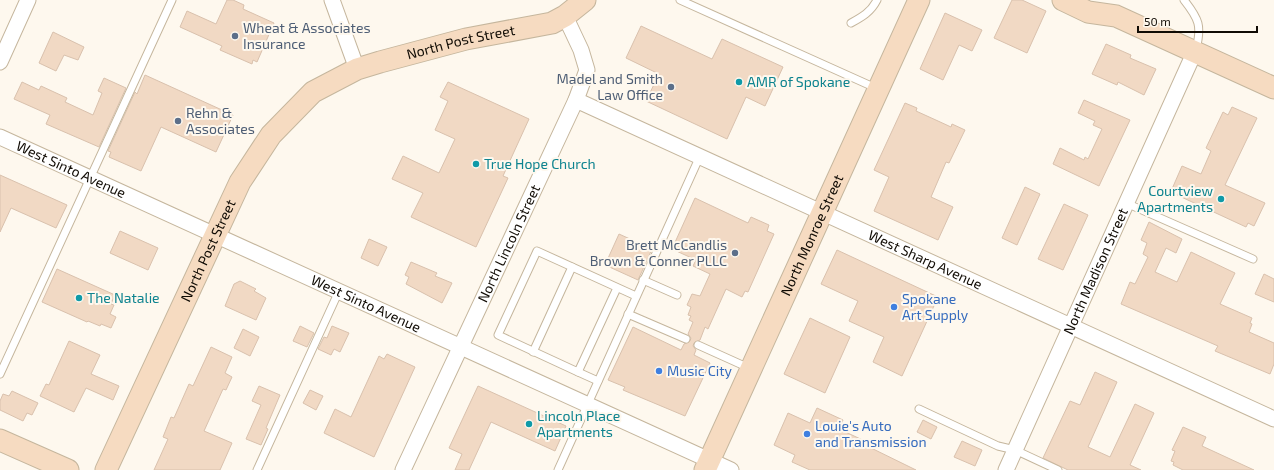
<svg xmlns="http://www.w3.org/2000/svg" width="1274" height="470" viewBox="0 0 1274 470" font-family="'Exo 2',sans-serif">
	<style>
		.building { fill: #f1d9c4; stroke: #d9c1ad }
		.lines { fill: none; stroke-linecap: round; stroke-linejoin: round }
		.lane-casing { stroke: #c5b69d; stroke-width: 9 }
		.street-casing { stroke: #c5b69d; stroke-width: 17 }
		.secondary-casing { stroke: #c5b69d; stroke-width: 23 }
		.lane { stroke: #fff; stroke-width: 7 }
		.street { stroke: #fff; stroke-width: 15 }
		.secondary { stroke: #f6dbc1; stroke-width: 21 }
		.service-dot { fill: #5c6f8a; stroke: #fef8ee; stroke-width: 1.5 }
		.culture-dot { fill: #0f9aa8; stroke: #fef8ee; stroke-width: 1.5 }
		.shop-dot { fill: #3f7fe0; stroke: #fef8ee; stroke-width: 1.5 }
		.labels { text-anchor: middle; stroke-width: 4; stroke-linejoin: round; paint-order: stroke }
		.service-label { font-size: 14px; fill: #4e5e75; stroke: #fef8ee; text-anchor: start }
		.street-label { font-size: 14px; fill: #100b04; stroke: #fef8ee }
		.culture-label { font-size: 14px; fill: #0d838f; stroke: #fef8ee; text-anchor: start }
		.shop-label { font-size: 14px; fill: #366cbe; stroke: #fef8ee; text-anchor: start }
	</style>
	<rect width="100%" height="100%" fill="#fef8ee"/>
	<g class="building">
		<path d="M227,0H233L244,5L243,9L274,23L257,62L253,60L252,64L220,50L222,46L180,27L187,11L216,24Z"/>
		<path d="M1012,0H1022L1046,11L1027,53L994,38Z"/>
		<path d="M945,13L982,30L972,51L959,45L943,80L920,69Z"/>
		<path d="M641,26L712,59L722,39L783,67L765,106L746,97L727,139L646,101L659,74L626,58Z"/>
		<path d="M53,32L84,47L78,60L64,55L56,71L39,63Z"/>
		<path d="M1106,44L1131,55L1130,58L1156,69L1144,95L1118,82L1117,85L1092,74Z"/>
		<path d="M145,75L233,115L216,152L161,127L141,171L109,157L111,152L108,151L135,92L137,94Z"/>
		<path d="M104,78L126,88L99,147L46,124L50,115L14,99L22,82L39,90L41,86L67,98L65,102L93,115L102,93L98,91Z"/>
		<path d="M448,82L529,119L503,176L508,178L476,247L411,217L423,193L392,179L403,156L439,173L455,139L435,130L448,101L440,97Z"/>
		<path d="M1084,100L1130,120L1099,186L1053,164L1060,148L1084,160L1085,157L1088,159L1102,129L1093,125L1095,121L1078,113Z"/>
		<path d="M905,103L917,108L916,111L938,121L951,127L952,124L965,130L949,163L946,162L931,197L953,207L938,240L874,211L889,177L874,170Z"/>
		<path d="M1232,107L1257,118L1225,185L1265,203L1254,226L1248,223L1246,227L1177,195L1179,192L1172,189L1182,166L1201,174L1211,151L1206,148L1223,112L1228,115Z"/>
		<path d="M0,175L67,205L56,228L11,208L0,232Z"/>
		<path d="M1025,187L1040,194L1017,245L1002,238Z"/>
		<path d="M695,198L748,223L751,217L769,225L767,231L774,234L748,292L745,291L742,297L726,289L708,329L705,327L700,340L694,343L693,346L696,350L694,355L710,363L685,416L623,390L625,387L608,380L633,327L681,350L684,344L690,341L691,338L688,334L693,322L689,320L691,316L688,315L691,307L687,305L692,294L700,296L710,274L693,266L696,260L672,249Z"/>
		<path d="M1064,204L1088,215L1063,270L1038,259Z"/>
		<path d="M1149,222L1182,239L1176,253L1166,248L1155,272L1177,282L1191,252L1235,273L1220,304L1252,318L1250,323L1252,324L1249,332L1274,343V364L1270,374L1215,351L1218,346L1121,304L1130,282L1135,284L1148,257L1143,254L1147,243L1141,240Z"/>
		<path d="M120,231L158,248L148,270L110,253Z"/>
		<path d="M619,234L652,249L638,280L605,265Z"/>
		<path d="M369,239L387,247L378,266L361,258Z"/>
		<path d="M837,250L938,297L902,376L873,362L884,337L849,321L858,301L821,284Z"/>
		<path d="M411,262L437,273L435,276L452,283L442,303L406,284L409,277L405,275Z"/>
		<path d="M57,269L115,295L111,304L114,305L110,314L116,317L111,328L101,324L100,326L88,321L87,322L42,302Z"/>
		<path d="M1264,274L1274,279V302L1255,294Z"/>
		<path d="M240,281L256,289L254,291L266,298L256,320L225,306L234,284Z"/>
		<path d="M810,318L850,337L825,393L784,374Z"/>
		<path d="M300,326L314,333L307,347L293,341Z"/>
		<path d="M332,326L349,333L340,352L334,349L331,355L318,349L324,337L327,338Z"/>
		<path d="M243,329L259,337L250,356L234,348Z"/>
		<path d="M69,341L100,355L91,374L119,386L113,400L86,388L74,412L40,396L46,384L49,385Z"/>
		<path d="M211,347L232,357L225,373L232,377L226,390L223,389L204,431L232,443L220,470H154L168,439L163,437L171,417L174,418L189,384L193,386Z"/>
		<path d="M387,354L415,367L374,457L324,433L335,409L351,417L379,356L384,359Z"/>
		<path d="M1095,372L1117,382L1088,447L1110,457L1135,404L1154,413L1130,465L1141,470H1068L1043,458L1070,401L1080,405Z"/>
		<path d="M259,386L280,395L266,428L268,429L261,445L246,439L261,405L252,401Z"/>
		<path d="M478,386L566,426L555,451L491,422L469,470H455L462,454L449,448Z"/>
		<path d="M310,390L323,396L316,410L303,403Z"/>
		<path d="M12,391L38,403L32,415L27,413L23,421L0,410V401L3,394L9,396Z"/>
		<path d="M817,408L843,420L839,429L867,442L865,445L916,470H810L792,462L795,455L774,445L788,413L810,423Z"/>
		<path d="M923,420L937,427L931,439L917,432Z"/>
		<path d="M1183,427L1206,437L1202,446L1254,470H1183L1173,465L1174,462L1171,461L1175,451L1172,450Z"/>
		<path d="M962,441L982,450L975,466L954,457Z"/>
	</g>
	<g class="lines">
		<defs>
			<g id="lane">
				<path d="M680,0L878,89"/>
				<path d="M1184,0C1199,19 1202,26 1196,49"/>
				<path d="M851,23C862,17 871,12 877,0"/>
				<path d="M1126,203L1253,259"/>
				<path d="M643,280L677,295"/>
				<path d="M617,288L578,372L498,335L537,251C570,266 603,281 636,296"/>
				<path d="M628,314L686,339"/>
				<path d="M698,345L749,368"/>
				<path d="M533,352L572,267"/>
				<path d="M578,372L598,381"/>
				<path d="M0,374L172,0"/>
				<path d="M919,409L998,446L1015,450L1058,470"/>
				<path d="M257,470L339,291"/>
				<path d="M558,470L700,156"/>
			</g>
			<g id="street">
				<path d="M332,0L357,69"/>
				<path d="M0,62L28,0"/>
				<path id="s1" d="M576,100L1274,419"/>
				<path id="s2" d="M0,137L731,470"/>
				<path id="s3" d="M403,470L576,100L587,70L581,50L565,16"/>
				<path id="s4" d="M1006,470L1195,51"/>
			</g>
			<g id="secondary">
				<path d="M1063,0L1088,12L1116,16L1274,88"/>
				<path d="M0,440L68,470"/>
				<path id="s5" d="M106,470L240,182L271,135L313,92L357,69L380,62L466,39L552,23L565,16L585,0"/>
				<path id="s6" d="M705,470L919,0"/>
			</g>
		</defs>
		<use href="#lane" class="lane-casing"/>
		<use href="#street" class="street-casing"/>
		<use href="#secondary" class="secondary-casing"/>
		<use href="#lane" class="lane"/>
		<use href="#street" class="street"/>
		<use href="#secondary" class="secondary"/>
	</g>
	<g class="service-dot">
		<circle cx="235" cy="36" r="4"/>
		<circle cx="671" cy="87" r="4"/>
		<circle cx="178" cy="121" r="4"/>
		<circle cx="735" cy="253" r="4"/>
	</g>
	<g class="culture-dot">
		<circle cx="739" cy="82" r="4"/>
		<circle cx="476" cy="164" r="4"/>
		<circle cx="1221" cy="199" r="4"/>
		<circle cx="79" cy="298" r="4"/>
		<circle cx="529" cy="424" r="4"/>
	</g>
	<g class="shop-dot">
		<circle cx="894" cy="307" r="4"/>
		<circle cx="659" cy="371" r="4"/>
		<circle cx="807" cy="434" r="4"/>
	</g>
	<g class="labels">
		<g class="service-label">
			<text x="243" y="33">Wheat &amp; Associates<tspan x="243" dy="16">Insurance</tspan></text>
			<text x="663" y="84" text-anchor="end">Madel and Smith<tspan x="663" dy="16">Law Office</tspan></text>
			<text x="186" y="118">Rehn &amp;<tspan x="186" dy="16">Associates</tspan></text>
			<text x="727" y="250" text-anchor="end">Brett McCandlis<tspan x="727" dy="16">Brown &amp; Conner PLLC</tspan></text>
		</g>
		<g class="street-label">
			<text dy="5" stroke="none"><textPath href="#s5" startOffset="591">North Post Street</textPath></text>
			<text dy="5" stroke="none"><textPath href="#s2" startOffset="78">West Sinto Avenue</textPath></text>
			<text dy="5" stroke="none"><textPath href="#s6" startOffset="258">North Monroe Street</textPath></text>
			<text dy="5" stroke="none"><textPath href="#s3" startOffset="250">North Lincoln Street</textPath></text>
			<text dy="5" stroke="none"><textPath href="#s5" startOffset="242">North Post Street</textPath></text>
			<text dy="5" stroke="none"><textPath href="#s1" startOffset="384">West Sharp Avenue</textPath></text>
			<text dy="5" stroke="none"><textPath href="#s4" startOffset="218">North Madison Street</textPath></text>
			<text dy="5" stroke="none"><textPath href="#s2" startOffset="402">West Sinto Avenue</textPath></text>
		</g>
		<g class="culture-label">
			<text x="747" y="87">AMR of Spokane</text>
			<text x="484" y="169">True Hope Church</text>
			<text x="1213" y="196" text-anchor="end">Courtview<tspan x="1213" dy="16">Apartments</tspan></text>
			<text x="87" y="303">The Natalie</text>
			<text x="537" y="421">Lincoln Place<tspan x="537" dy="16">Apartments</tspan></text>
		</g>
		<g class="shop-label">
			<text x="902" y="304">Spokane<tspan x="902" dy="16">Art Supply</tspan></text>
			<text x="667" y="376">Music City</text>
			<text x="815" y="431">Louie's Auto<tspan x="815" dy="16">and Transmission</tspan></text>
		</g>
	</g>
	<path d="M1138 26v6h119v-6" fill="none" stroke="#100b04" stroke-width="2"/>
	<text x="1144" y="26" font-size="12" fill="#100b04" stroke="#fef8ee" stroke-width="3" paint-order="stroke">50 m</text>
</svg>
